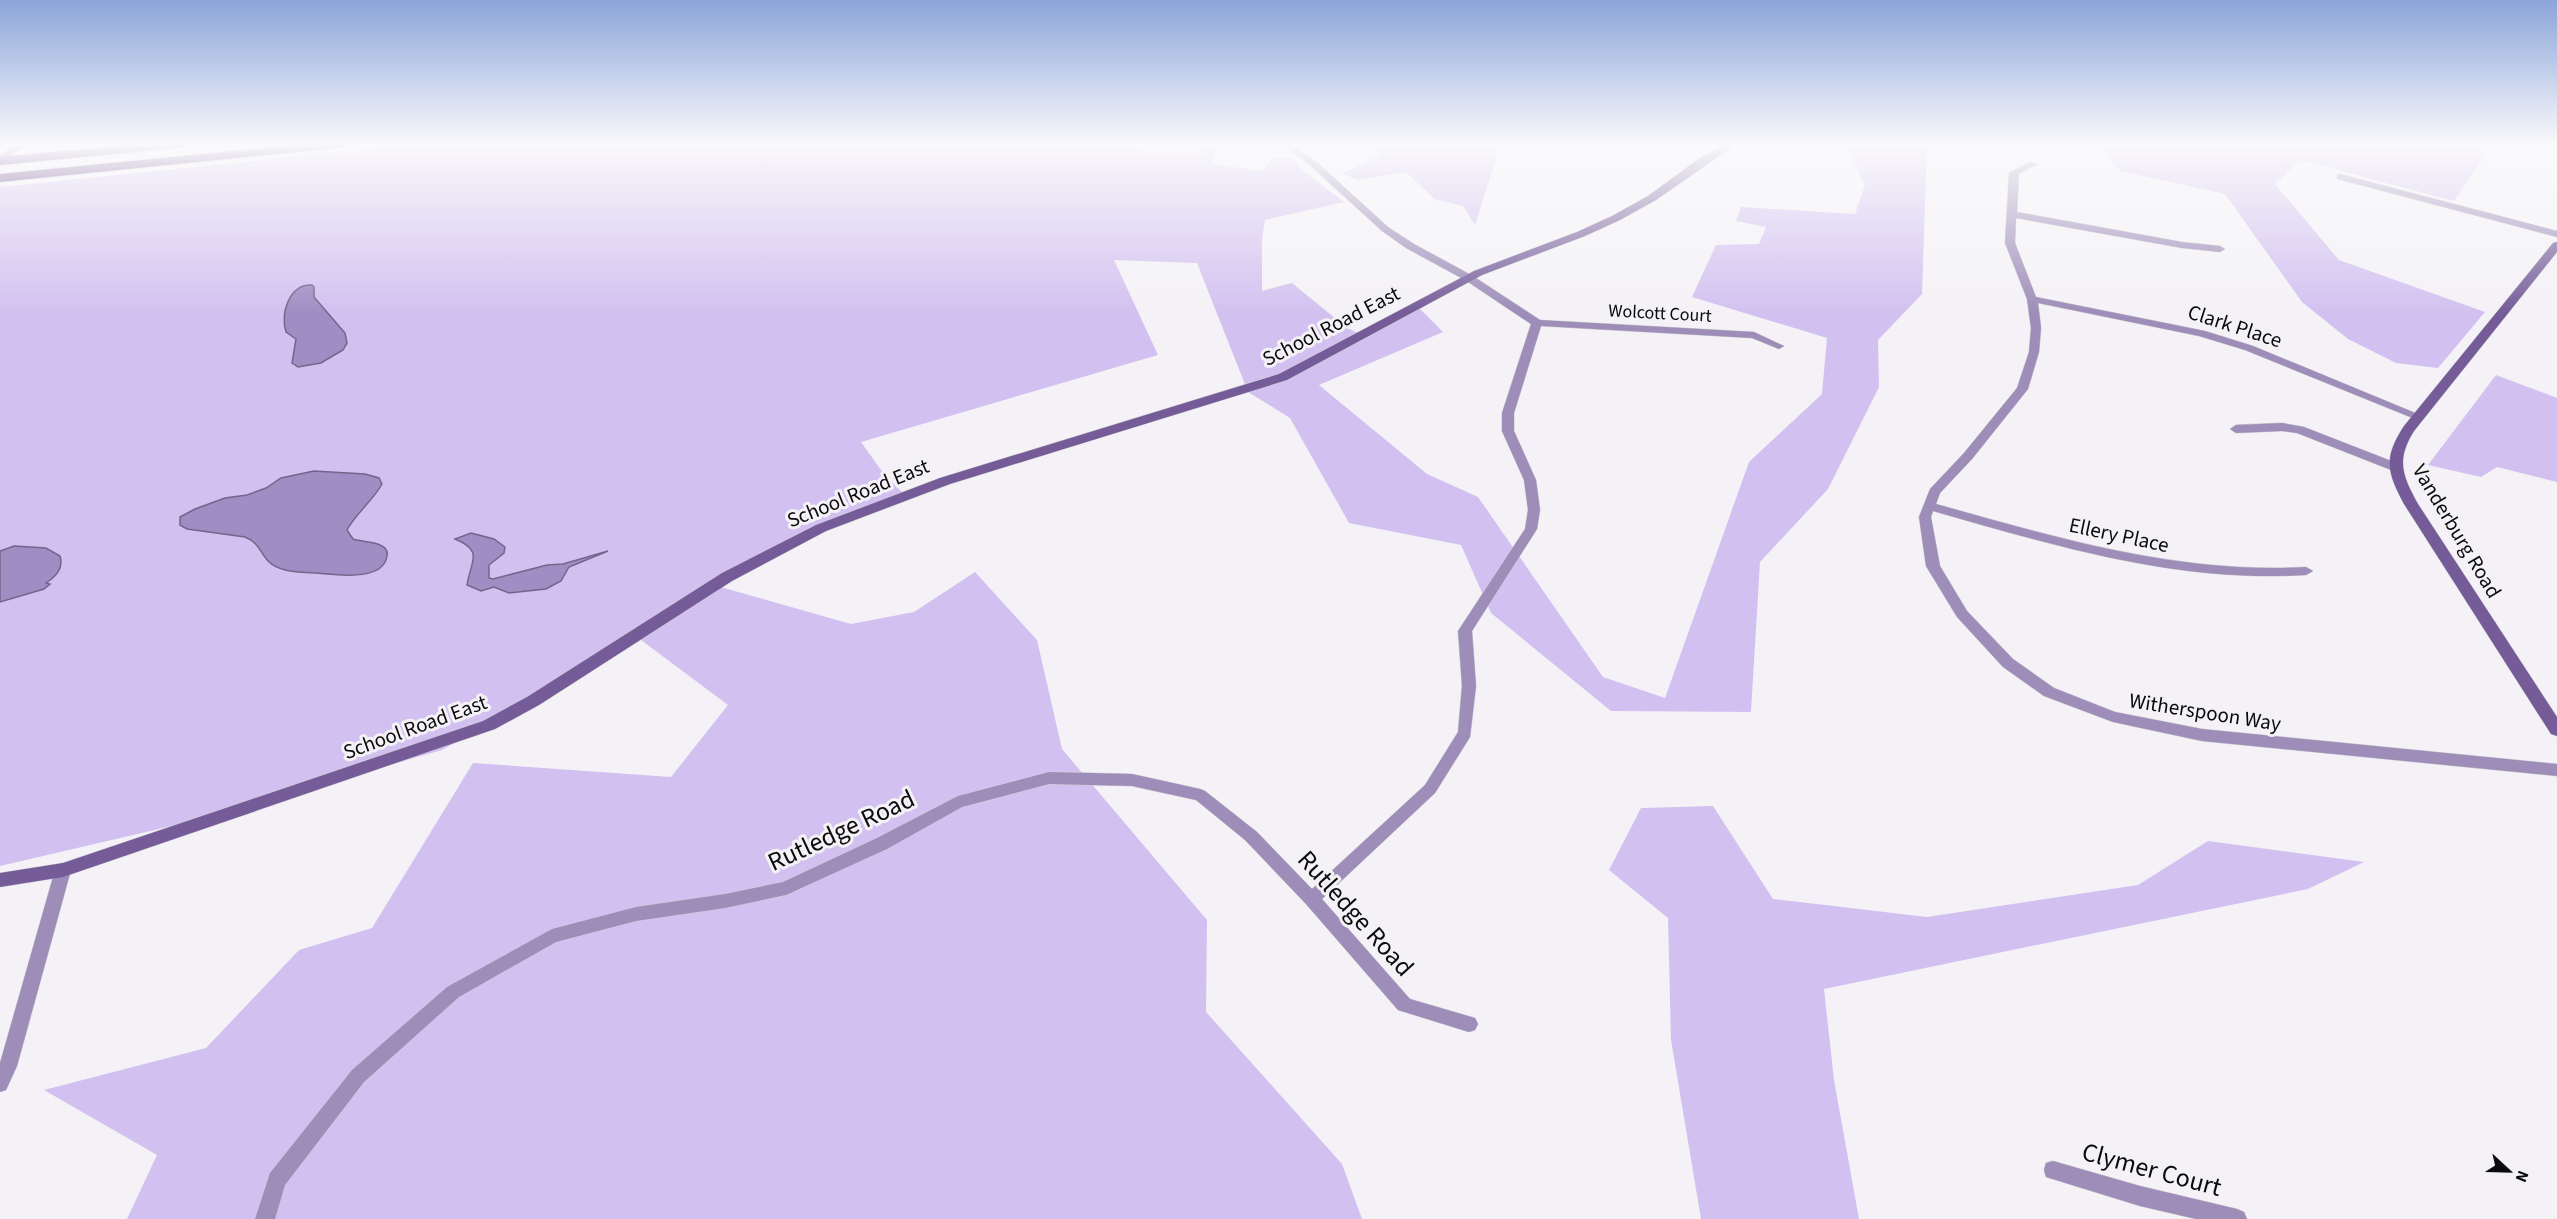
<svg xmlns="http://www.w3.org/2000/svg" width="2557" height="1219" viewBox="0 0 2557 1219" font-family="'Source Sans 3',sans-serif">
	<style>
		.green { fill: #d2c1f0 }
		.water { fill: #a18cc3; stroke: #74658c; stroke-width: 1.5 }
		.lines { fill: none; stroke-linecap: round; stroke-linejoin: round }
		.street-casing { stroke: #cfcdd1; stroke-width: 1 }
		.secondary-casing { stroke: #cfcdd1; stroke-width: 1 }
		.highway-casing { stroke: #cfcdd1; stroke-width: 2 }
		.street { fill: #9d8db8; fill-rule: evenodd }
		.secondary { fill: #755c99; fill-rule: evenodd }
		.highway { fill: #41136c; fill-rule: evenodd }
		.labels { text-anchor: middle; stroke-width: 6; stroke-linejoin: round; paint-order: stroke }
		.far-street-label { font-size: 18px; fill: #0b0b0c; stroke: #f4f2f6 }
		.street-label { font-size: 21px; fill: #0b0b0c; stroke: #f4f2f6 }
		.near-street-label { font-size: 26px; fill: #0b0b0c; stroke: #f4f2f6 }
	</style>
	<rect width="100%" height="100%" fill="#f4f2f6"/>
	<g class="green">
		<path d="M430,143H1126L1143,151L1194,153L1199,143H1217L1211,164L1262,171L1274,157L1292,159L1302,170L1344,202L1265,220L1262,240V291L1292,283L1347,328L1365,336L1418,307L1443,332L1319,385L1427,474L1478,497L1603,677L1665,698L1749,462L1822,394L1827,338L1692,297L1716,245L1759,244L1766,227L1736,221L1741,207L1855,214L1865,185L1846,143H1927L1922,294L1878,340L1879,387L1828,489L1760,562L1751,712L1611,711L1491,613L1461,545L1349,523L1290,418L1248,392L1197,263L1114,260L1158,355L861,442L884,474L905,495L871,507L717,586L851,624L914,612L975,572L1037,640L1062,749L1207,920L1206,1012L1342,1164L1362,1219H127L157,1155L44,1090L206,1048L299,950L372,928L473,763L671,777L728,705L641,640L442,750L189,822L0,866V187Z"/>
		<path d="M1370,143H1501L1475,225L1463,206L1435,199L1406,172L1358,180L1342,174L1381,155Z"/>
		<path d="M2096,143H2467L2486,154L2454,201L2300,160L2275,184L2339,260L2485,312L2438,368L2396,363L2348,339L2302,302L2225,194L2120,171Z"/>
		<path d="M2496,375L2557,398V482L2497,467L2481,477L2428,465Z"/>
		<path d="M1713,806L1773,899L1927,917L2138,885L2208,841L2364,862L2308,889L1824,989L1834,1080L1859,1219H1701L1671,1040L1668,918L1609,870L1641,808Z"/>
	</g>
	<g class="water">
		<path d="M312,285L314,287V297L345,333L347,343L343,350L321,363L298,367L292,363L296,339L286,332C280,314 289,284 312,285Z"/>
		<path d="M314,471L365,474L379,478L382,484C372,502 356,513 347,530L353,539C362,542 372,541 380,545C385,547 388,551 387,556C383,583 333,574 315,573C304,572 293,573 282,569C259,562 265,545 245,537L187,529L180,525V517L195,509L225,498L247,495L266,488L281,478Z"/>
		<path d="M471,533L494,539L505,547L504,553L489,565V578L493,579L547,565L563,564L608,551L569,567L561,581L546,589L509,593L494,587L481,591L467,585C471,560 484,551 455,539Z"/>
		<path d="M14,546L46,548L60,556C64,569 55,577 46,583L50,584L44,589L0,602V551Z"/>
	</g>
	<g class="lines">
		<defs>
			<g id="street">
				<path d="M1281,143H1290L1319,164L1388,227L1414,244L1473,276L1540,320L1754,332L1784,346L1779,349L1752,338L1541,326L1514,413V431L1536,480L1540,510L1537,529L1472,631L1476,686L1470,737L1435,793L1322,899L1410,999L1475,1018L1478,1024L1475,1030L1469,1032L1398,1010L1306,904L1245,840L1196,800L1132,786L1049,784L962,807L887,849L786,895L725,908L636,921L556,942L459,997L364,1082L285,1185L275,1219H255L270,1173L352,1070L447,987L552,929L636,907L725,894L783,882L875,839L958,796L1049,772L1132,774L1200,789L1205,791L1257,832L1312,889L1425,785L1458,732L1462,686L1458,631L1525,529L1528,510L1524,480L1502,431V413L1531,324L1465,280L1406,248L1382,231L1313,168Z"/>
				<path d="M2030,162L2038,164L2019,174L2017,212L2182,242L2220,246L2225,249L2220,252L2182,248L2016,218L2015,243L2036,297L2205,331L2253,346L2425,417L2419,420L2415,419L2245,350L2199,336L2038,303L2041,328L2039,352L2028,389L1972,459L1940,493L1936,504C2058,538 2178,574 2306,567L2313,571L2306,575C2177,583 2056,546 1933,511L1931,517L1940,566L1967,611L2013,659L2054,688L2115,712L2202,729L2557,764V776L2202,741L2113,722L2044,696L2003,667L1957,617L1926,566L1919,517L1930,489L1964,453L2017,388L2029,352L2031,328L2027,299L2005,243L2009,173Z"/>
				<path d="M2340,174L2557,231V237L2337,179V175Z"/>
				<path d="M2282,423L2304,427L2399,464L2401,467L2399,470H2391L2297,433L2282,431L2236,433L2230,429L2236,425Z"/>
				<path d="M63,863L69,865L71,870L17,1066L6,1090L0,1092V1063L55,870L57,865Z"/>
				<path d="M2053,1161L2140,1186L2237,1209L2244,1212L2247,1219H2196L2140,1206L2046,1177L2044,1170L2046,1163Z"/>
			</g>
			<g id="secondary">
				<path d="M19,143H30L0,162V155Z"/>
				<path d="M1727,143H1738L1656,200L1620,220L1585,236L1482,275L1287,380L950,484L826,531L732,581L539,705L495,729L63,877L0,887V873L63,863L483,721L527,697L722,573L816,525L940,478L1279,374L1474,271L1577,232L1612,216L1648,196L1697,160Z"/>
				<path d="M2557,242V252L2414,431C2396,460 2402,475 2418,504L2557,717V736L2551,734L2404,504C2387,472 2383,458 2404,426L2553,243Z"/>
			</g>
			<g id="highway">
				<path d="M153,143H192L186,147L0,165V157Z"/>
				<path d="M314,143H352L346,147L0,182V174Z"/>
			</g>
		</defs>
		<use href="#street" class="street-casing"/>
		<use href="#secondary" class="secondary-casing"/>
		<use href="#highway" class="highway-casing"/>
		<use href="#street" class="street"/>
		<use href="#secondary" class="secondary"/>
		<use href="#highway" class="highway"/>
	</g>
	<linearGradient id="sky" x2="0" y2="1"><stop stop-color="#8ba4d9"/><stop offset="0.46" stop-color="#faf9fb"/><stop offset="1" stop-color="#faf9fb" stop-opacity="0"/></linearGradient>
	<rect width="2557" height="313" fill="url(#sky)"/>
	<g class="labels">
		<g class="far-street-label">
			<text transform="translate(1660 313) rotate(3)" y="6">Wolcott Court</text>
		</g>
		<g class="street-label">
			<text transform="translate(1331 326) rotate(-27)" y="7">School Road East</text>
			<text transform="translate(2235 326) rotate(18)" y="7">Clark Place</text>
			<text transform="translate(858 493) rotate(-22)" y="7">School Road East</text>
			<text transform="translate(2457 531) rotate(59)" y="7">Vanderburg Road</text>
			<text transform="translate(2119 535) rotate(12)" y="7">Ellery Place</text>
			<text transform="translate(2205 712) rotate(9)" y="7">Witherspoon Way</text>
			<text transform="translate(415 727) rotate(-20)" y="7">School Road East</text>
		</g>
		<g class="near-street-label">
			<text transform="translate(841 830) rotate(-25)" y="9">Rutledge Road</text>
			<text transform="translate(1356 913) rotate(48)" y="9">Rutledge Road</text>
			<text transform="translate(2152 1169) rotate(15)" y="9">Clymer Court</text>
		</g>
	</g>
	<g transform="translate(2509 1171) rotate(112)" stroke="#f4f2f6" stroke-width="4.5" paint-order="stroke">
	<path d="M0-4.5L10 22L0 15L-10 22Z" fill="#0b0b0c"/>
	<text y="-9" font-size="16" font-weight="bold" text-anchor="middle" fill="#0b0b0c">N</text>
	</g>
</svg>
